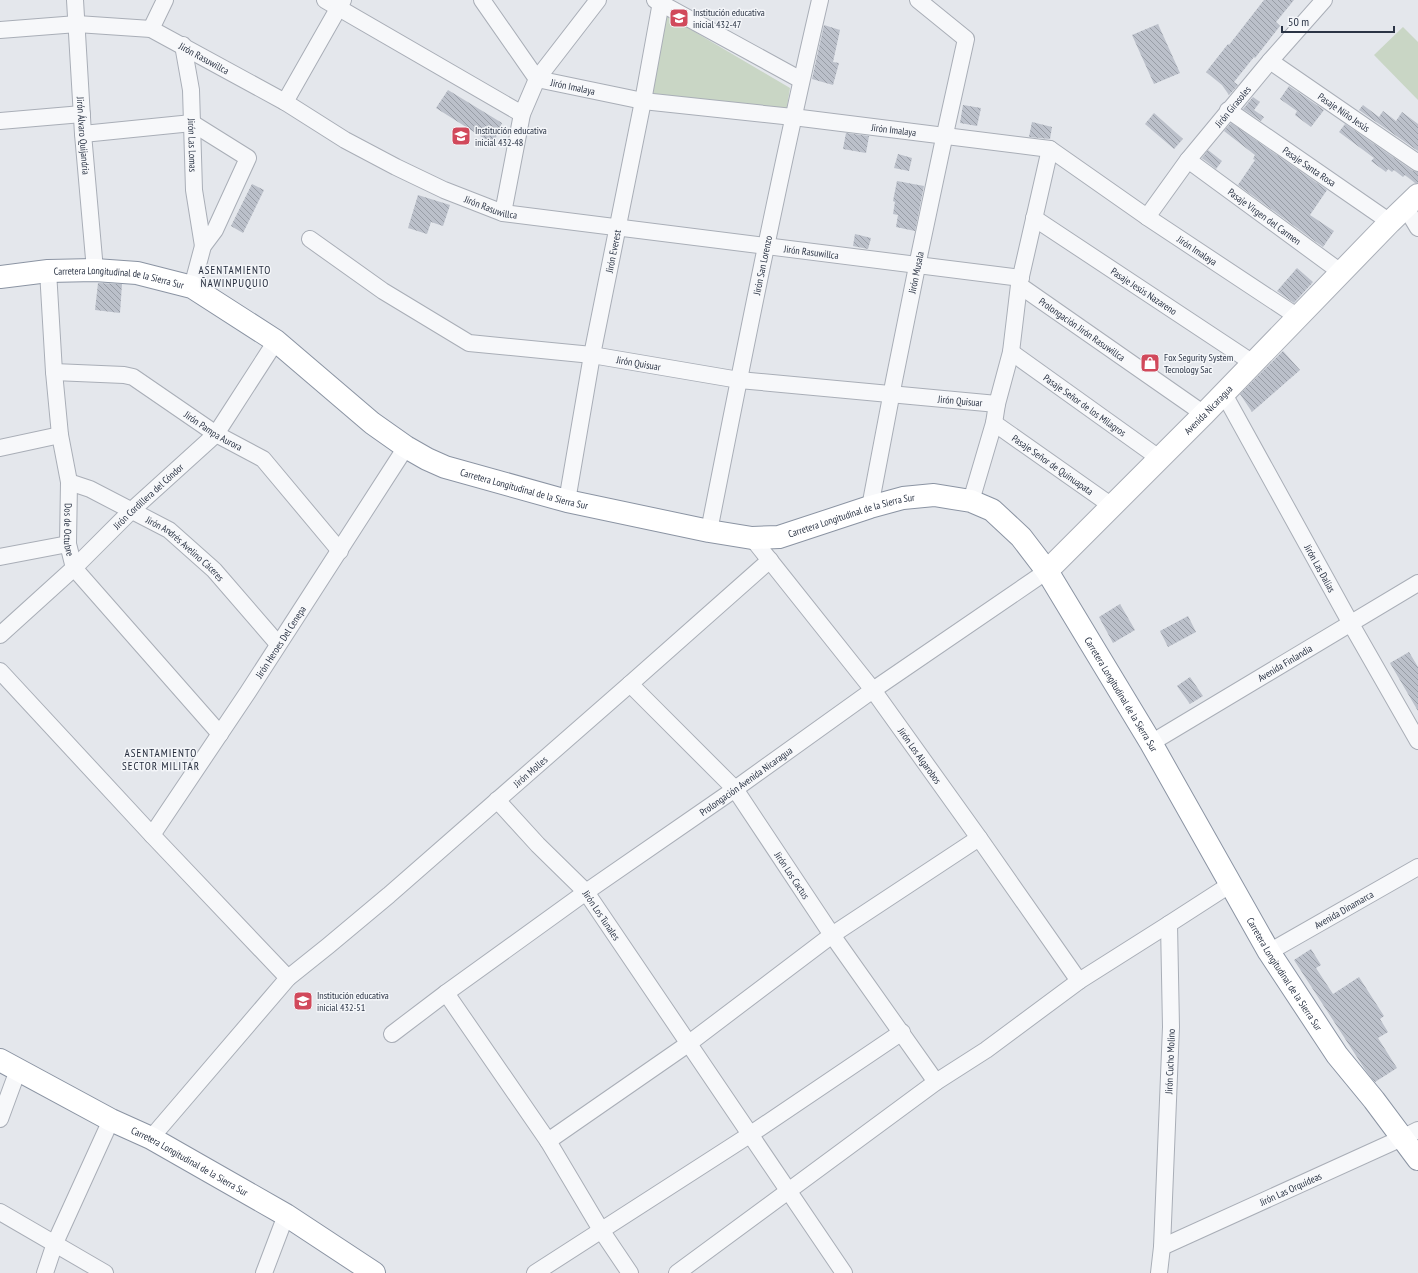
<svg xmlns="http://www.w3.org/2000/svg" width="1418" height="1273" viewBox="0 0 1418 1273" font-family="'PT Sans Narrow',sans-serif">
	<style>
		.park { fill: #c9d6c5 }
		.building { fill: url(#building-back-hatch) }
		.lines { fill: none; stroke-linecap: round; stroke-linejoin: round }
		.street-casing { stroke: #a9aeb7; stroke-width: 18 }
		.secondary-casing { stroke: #a9aeb7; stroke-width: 24 }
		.highway-casing { stroke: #8b94a3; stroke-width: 24 }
		.street { stroke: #f7f8fa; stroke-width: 16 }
		.secondary { stroke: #fff; stroke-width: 22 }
		.highway { stroke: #fff; stroke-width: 22 }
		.labels { text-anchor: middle; stroke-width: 3; stroke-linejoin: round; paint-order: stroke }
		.poi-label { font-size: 10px; fill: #2b3445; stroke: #f4f6f9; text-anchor: start }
		.street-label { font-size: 10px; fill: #2b3445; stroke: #f4f6f9 }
		.neighbourhood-label { font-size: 11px; letter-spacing: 1px; fill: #1d2536; stroke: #f4f6f9 }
	</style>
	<defs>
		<pattern id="building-back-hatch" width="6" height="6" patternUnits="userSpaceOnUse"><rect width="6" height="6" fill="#bbc0ca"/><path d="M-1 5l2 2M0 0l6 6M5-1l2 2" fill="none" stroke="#989da6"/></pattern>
	</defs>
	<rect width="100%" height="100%" fill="#e4e7ec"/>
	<g class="park">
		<path d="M666,15L790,88L787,107L778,112L655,96L650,89Z"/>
		<path d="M1403,27L1418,42V100L1374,55Z"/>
	</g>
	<g class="building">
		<path d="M1264,0H1294L1276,22L1280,26L1255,58L1254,57L1234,82L1238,85L1229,95L1222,85L1206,72L1228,44L1229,45Z"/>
		<path d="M1158,24L1180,73L1154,84L1132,35Z"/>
		<path d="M824,25L840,30L833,62L839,63L833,85L812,79Z"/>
		<path d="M1289,86L1324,110L1311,127L1295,115L1297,111L1280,99Z"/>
		<path d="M448,90L502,123L493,144L436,108Z"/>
		<path d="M1253,97L1260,102L1254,110L1264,117L1261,121L1243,109Z"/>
		<path d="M963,105L981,108L977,126L960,123Z"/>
		<path d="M1363,105L1379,117L1383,111L1396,121L1402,112L1418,124V151L1359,110Z"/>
		<path d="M1154,113L1183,139L1174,149L1145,124Z"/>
		<path d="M1032,122L1052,127L1050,139L1029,137Z"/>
		<path d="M1231,123L1327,190L1310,215L1334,231L1323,247L1238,185L1255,160L1253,159L1255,155L1224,131Z"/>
		<path d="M1345,124L1413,171L1418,172V183H1415L1405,175L1403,177L1394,170L1392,172L1388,169L1386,172L1371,161L1374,158L1339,132Z"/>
		<path d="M846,133L869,136L866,153L843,149Z"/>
		<path d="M1208,150L1222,161L1216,169L1202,158Z"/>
		<path d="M898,154L912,158L909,171L894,168Z"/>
		<path d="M897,181L924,186L915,231L896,227L898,215L893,214L895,202L893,201Z"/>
		<path d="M252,184L264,190L243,233L231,226Z"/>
		<path d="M418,195L450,205L443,226L431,222L427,234L408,228Z"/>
		<path d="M855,234L871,238L868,249L853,246Z"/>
		<path d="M1297,268L1313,282L1294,303L1277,291Z"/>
		<path d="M98,283L122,284L120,313L95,310Z"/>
		<path d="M1283,351L1300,370L1252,412L1240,394Z"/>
		<path d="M1120,604L1135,630L1113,643L1099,617Z"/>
		<path d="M1188,616L1196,632L1168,647L1160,631Z"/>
		<path d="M1409,652L1418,667V711L1390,663Z"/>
		<path d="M1190,677L1203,696L1190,704L1177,686Z"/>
		<path d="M1311,949L1321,965L1316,968L1333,994L1359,977L1384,1016L1380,1019L1388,1032L1378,1038L1397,1068L1375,1082L1366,1071L1294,960Z"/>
	</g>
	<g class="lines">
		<defs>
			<g id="street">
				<path id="s1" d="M75,0L83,134L95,270"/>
				<path d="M325,0L522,114"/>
				<path id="s2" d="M482,0L537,79L643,101L793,117L1050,149L1147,217L1298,317"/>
				<path d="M655,0L801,80"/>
				<path d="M151,29L165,0"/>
				<path id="s3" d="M0,30L77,24L151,29L285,102L345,140L396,167L444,190L503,213L1021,278"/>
				<path id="s4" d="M183,45L191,90L194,190L203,246"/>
				<path id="s5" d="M1270,61L1418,163"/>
				<path d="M285,102L343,0"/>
				<path id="s6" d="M1228,110L1390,222"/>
				<path d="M0,121L82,114"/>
				<path d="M83,134L192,123L248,158L215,230L203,246L192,287"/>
				<path id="s7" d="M1188,160L1342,273"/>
				<path d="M1406,208L1418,228"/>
				<path d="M503,213L522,114L537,79L598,0"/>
				<path id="s8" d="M1147,217L1188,160L1270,61L1324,0"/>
				<path id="s9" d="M1034,218L1253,363"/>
				<path id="s10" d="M310,239L383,291L469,343L592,355L739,380L997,404"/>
				<path id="s11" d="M48,271L54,372L60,435L69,482L68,544L74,568L220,734"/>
				<path id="s12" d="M1019,285L1204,414"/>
				<path id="s13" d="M1011,352L1159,458"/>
				<path id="s14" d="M54,372L124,375L133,377L216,434L263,459L340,551"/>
				<path id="s15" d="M1224,394L1351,624L1418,741"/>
				<path id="s16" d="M994,423L1112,506"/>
				<path d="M0,448L60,435"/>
				<path id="s17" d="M69,482L90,489L169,530L214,570L278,644"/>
				<path id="s18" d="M567,501L592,355L643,101L661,2"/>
				<path d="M971,501L994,423L997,404L1011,352L1019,285L1050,149"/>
				<path id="s19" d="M870,507C899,350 931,194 966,39L918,0"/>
				<path id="s20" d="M709,531C744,353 779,176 820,0"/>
				<path id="s21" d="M752,538L873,690L979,838L1079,981"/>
				<path d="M0,557L68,544"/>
				<path id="s22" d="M0,635L74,568L131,511L216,434L276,341"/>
				<path d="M0,671L152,835L288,978"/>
				<path id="s23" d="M630,684L735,789L832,935L936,1082"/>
				<path id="s24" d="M1151,743L1418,583"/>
				<path id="s25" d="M497,800L538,845L586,892L844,1273"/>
				<path id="s26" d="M152,835L248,692L406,447"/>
				<path id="s27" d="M1269,952L1418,867"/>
				<path d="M446,993L548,1141L601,1230L630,1273"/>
				<path id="s28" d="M392,1034L446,993L586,892L735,789L873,690L1047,571"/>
				<path d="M0,1119L18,1070"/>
				<path id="s29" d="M151,1138L288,978L328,946L389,895L630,684L770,560"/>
				<path d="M548,1141L688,1044L832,935L979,838"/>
				<path d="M0,1212L105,1273"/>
				<path id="s30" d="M1162,1247L1402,1138L1418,1130"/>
				<path d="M45,1273L55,1243L111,1120"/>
				<path d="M264,1273L286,1215"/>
				<path d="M535,1273L751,1134L902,1032"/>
				<path d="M677,1273L936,1082L986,1050L1079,981L1169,924"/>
				<path id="s31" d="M1159,1273L1162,1247L1171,1027L1169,924L1231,884"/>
			</g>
			<g id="secondary">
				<path id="s32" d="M1047,571L1204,414L1390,222L1418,195"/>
			</g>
			<g id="highway">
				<path id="s33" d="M0,277L48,271L95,270L137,273L192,287L276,341L372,423L406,447L427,459L445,467L567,501L709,531L752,538L779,537L870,507L903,498L934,495L971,501L992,510L1021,537L1047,571L1151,743L1269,952L1337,1055L1374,1100L1418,1159"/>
				<path id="s34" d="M0,1060L111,1120L151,1138L286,1215L374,1273"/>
			</g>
		</defs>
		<use href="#street" class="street-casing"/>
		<use href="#secondary" class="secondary-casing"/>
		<use href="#highway" class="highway-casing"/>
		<use href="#street" class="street"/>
		<use href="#secondary" class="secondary"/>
		<use href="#highway" class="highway"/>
	</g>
	<defs>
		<symbol id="school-square" viewBox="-11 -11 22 22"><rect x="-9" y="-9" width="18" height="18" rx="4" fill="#d1495b" stroke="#f4f6f9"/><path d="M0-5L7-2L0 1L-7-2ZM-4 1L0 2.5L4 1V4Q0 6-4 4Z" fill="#fff"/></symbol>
		<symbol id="shop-square" viewBox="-11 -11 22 22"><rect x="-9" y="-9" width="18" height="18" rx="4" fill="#d1495b" stroke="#f4f6f9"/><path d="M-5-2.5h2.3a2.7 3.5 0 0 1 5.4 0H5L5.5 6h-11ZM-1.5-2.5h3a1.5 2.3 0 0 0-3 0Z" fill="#fff"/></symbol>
	</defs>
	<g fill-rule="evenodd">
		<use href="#school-square" x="668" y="7" width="22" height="22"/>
		<use href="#school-square" x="450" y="125" width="22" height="22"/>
		<use href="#shop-square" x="1139" y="352" width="22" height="22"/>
		<use href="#school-square" x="292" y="990" width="22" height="22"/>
	</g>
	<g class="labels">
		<g class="poi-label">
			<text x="693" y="16">Institución educativa<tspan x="693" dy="12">inicial 432-47</tspan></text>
			<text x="475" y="134">Institución educativa<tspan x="475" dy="12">inicial 432-48</tspan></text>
			<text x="1164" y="361">Fox Segurity System<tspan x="1164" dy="12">Tecnology Sac</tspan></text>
			<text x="317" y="999">Institución educativa<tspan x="317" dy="12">inicial 432-51</tspan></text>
		</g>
		<g class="street-label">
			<text dy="4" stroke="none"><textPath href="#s3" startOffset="212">Jirón Rasuwillca</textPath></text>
			<text dy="4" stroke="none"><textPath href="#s2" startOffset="133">Jirón Imalaya</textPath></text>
			<text dy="4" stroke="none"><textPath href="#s8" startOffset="140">Jirón Girasoles</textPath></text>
			<text dy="4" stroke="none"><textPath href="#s5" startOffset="90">Pasaje Niño Jesús</textPath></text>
			<text dy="4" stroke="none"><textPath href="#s2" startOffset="457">Jirón Imalaya</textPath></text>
			<text dy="4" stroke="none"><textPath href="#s1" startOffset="136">Jirón Álvaro Quijandria</textPath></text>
			<text dy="4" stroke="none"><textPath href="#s4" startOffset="101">Jirón Las Lomas</textPath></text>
			<text dy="4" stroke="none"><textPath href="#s6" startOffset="99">Pasaje Santa Rosa</textPath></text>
			<text dy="4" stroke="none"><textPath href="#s3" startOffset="536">Jirón Rasuwillca</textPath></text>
			<text dy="4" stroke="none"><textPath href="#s7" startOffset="95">Pasaje Virgen del Carmen</textPath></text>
			<text dy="4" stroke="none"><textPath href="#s2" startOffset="793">Jirón Imalaya</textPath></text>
			<text dy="4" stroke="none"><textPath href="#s18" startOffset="254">Jirón Everest</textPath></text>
			<text dy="4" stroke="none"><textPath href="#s3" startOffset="860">Jirón Rasuwillca</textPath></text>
			<text dy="4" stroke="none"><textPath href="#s20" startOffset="271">Jirón San Lorenzo</textPath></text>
			<text dy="4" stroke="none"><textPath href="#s19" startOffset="239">Jirón Musala</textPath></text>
			<text dy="4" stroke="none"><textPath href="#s33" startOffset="120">Carretera Longitudinal de la Sierra Sur</textPath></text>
			<text dy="4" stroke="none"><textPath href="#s9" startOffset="132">Pasaje Jesús Nazareno</textPath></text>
			<text dy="4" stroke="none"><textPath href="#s12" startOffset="77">Prolongación Jirón Rasuwillca</textPath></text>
			<text dy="4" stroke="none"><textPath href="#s10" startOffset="361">Jirón Quisuar</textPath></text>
			<text dy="4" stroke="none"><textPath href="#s10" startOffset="685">Jirón Quisuar</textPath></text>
			<text dy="4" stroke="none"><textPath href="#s13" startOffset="91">Pasaje Señor de los Milagros</textPath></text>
			<text dy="4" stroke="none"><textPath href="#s32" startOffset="228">Avenida Nicaragua</textPath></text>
			<text dy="4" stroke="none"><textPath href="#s14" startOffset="176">Jirón Pampa Aurora</textPath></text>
			<text dy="4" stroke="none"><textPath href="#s16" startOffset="72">Pasaje Señor de Quinuapata</textPath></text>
			<text dy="4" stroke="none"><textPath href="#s33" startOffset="588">Carretera Longitudinal de la Sierra Sur</textPath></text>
			<text dy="4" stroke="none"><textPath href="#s22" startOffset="203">Jirón Cordillera del Cóndor</textPath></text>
			<text dy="4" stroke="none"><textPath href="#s33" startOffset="924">Carretera Longitudinal de la Sierra Sur</textPath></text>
			<text dy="4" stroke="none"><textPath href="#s11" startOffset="260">Dos de Octubre</textPath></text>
			<text dy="4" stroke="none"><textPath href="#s17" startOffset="135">Jirón Andrés Avelino Cáceres</textPath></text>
			<text dy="4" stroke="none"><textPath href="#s15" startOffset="199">Jirón Las Dalias</textPath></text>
			<text dy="4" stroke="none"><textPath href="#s26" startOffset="232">Jirón Heroes Del Cenepa</textPath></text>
			<text dy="4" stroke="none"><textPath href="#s24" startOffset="156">Avenida Finlandia</textPath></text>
			<text dy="4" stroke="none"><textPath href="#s33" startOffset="1296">Carretera Longitudinal de la Sierra Sur</textPath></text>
			<text dy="4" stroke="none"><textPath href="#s21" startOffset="275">Jirón Los Algarobos</textPath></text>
			<text dy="4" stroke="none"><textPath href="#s29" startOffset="529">Jirón Molles</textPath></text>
			<text dy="4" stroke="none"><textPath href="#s28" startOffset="435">Prolongación Avenida Nicaragua</textPath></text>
			<text dy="4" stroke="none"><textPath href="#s23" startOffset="252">Jirón Los Cactus</textPath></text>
			<text dy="4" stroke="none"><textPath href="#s27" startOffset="86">Avenida Dinamarca</textPath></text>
			<text dy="4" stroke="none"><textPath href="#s25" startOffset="156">Jirón Los Tunales</textPath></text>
			<text dy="4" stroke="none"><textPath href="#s33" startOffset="1620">Carretera Longitudinal de la Sierra Sur</textPath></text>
			<text dy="4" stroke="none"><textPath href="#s31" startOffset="212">Jirón Cucho Molino</textPath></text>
			<text dy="4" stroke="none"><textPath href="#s34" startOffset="215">Carretera Longitudinal de la Sierra Sur</textPath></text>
			<text dy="4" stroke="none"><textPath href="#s30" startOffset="141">Jirón Las Orquídeas</textPath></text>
		</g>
		<g class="neighbourhood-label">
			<text x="235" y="274">ASENTAMIENTO<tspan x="235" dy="13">ÑAWINPUQUIO</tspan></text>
			<text x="161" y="757">ASENTAMIENTO<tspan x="161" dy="13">SECTOR MILITAR</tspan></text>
		</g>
	</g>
	<path d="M1282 26v6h112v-6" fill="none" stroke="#2b3445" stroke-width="2"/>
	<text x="1288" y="26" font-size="12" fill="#2b3445" stroke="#f4f6f9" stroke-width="3" paint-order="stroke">50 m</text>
</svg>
